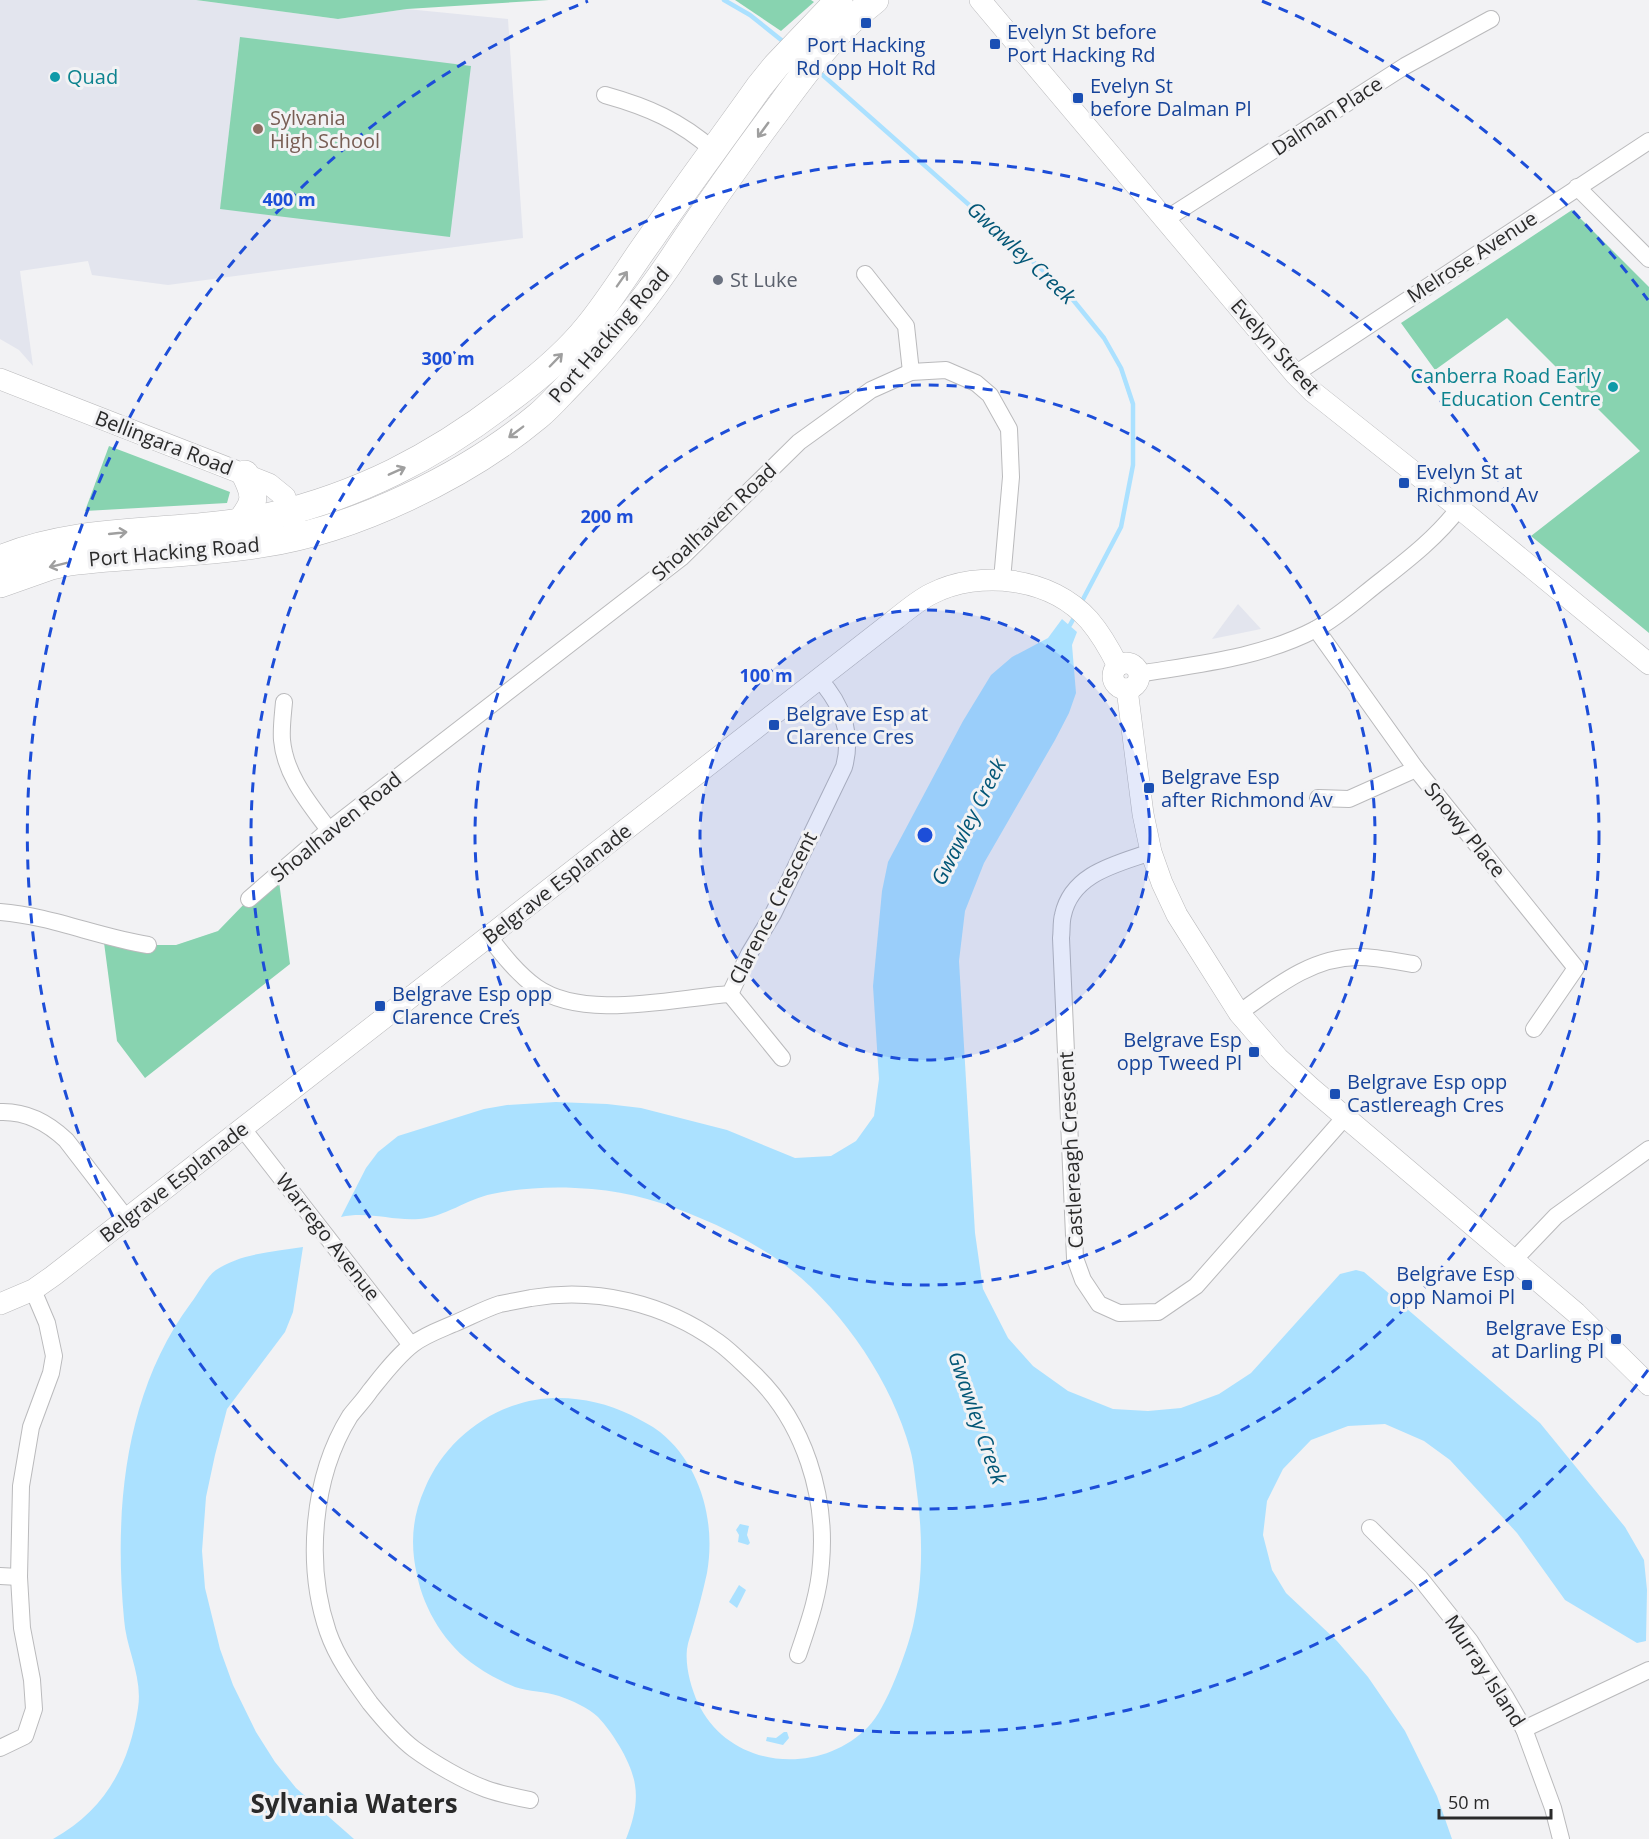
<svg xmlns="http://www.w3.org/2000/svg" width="1649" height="1839" viewBox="0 0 1649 1839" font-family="'Open Sans',sans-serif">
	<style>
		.built { fill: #e3e5ee }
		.green { fill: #88d3b0 }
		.water { fill: #abe1ff }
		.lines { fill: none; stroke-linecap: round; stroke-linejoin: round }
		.stream { stroke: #abe1ff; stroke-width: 4.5 }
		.minor-casing { stroke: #bababc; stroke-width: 18 }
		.tertiary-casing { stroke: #bababc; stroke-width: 22 }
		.primary-casing { stroke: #bababc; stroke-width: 28 }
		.minor { stroke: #fff; stroke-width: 16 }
		.tertiary { stroke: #fff; stroke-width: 21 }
		.primary { stroke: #fff; stroke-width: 27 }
		.oneway { stroke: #9f9f9f }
		.ring { fill: none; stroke: #1d4ed8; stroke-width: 3; stroke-dasharray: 10 8 }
		.transit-dot { fill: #1a4fb4; stroke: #f2f2f4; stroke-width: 2 }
		.culture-dot { fill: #0f9aa8; stroke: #f2f2f4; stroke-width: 2 }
		.education-dot { fill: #8d6e63; stroke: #f2f2f4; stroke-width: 2 }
		.worship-dot { fill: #6b7280; stroke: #f2f2f4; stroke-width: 2 }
		.labels { text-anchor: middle; stroke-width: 6; stroke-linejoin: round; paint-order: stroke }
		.transit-label { font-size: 20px; fill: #164399; stroke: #f2f2f4; text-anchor: start }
		.culture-label { font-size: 20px; fill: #0d838f; stroke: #f2f2f4; text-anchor: start }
		.street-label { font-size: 20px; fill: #2a2a2a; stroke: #f2f2f4 }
		.education-label { font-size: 20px; fill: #785e54; stroke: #f2f2f4; text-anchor: start }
		.worship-label { font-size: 20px; fill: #5b616d; stroke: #f2f2f4; text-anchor: start }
		.water-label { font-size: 21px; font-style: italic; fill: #025676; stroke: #f2f2f4 }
		.district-label { font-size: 26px; font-weight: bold; fill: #2a2a2a; stroke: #f2f2f4 }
		.centre { fill: #1d4ed8; stroke: #f2f2f4; stroke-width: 3 }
		.ring-label { font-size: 18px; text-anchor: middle; font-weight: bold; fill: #1d4ed8; stroke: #f2f2f4; stroke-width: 6; stroke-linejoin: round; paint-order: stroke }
	</style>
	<rect width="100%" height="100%" fill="#f2f2f4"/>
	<g class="built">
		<path d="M0,0H196L338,19L407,9L508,19L523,238L168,285L92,275L88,261L20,271L33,366L19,350L0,339Z"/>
		<path d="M1238,604L1261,629L1212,639Z"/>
	</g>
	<g class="green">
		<path d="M196,0H549L407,9L338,19Z"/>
		<path d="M735,0H811L814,2L781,31Z"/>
		<path d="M240,37L471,66L450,237L220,209Z"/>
		<path d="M1572,210L1649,287V633L1531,536L1640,451L1507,318L1435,370L1401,323Z"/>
		<path d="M109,446L230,492L227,503L85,511Z"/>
		<path d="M278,874L290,964L145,1078L117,1041L103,935L148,945H176L218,931L249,899Z"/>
	</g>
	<g class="water">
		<path d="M1062,619L1077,632L1072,645L1076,693L1069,713L1055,740L984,863L965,911L959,961L975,1233L983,1289L1008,1338L1033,1366L1068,1391L1113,1409L1148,1411L1181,1408L1219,1394L1251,1373L1340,1274L1356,1270L1364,1272L1540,1423L1625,1527L1644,1560L1647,1590L1646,1641L1637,1643L1565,1600L1517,1533L1450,1460L1424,1441L1385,1424L1348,1426L1311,1440L1283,1469L1267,1501L1263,1535L1272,1570L1286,1593L1337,1641L1368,1677L1405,1731L1437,1796L1452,1839H626C633,1822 638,1803 635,1785C632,1763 613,1733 598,1717C589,1708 571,1700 559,1696C545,1691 529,1692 515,1687C503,1682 487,1674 476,1666C446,1646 424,1610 417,1575C410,1544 412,1517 425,1488C441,1450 473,1420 512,1406C550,1392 594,1397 631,1415C640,1420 651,1425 660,1432C701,1465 716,1522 707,1573C703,1591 698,1610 693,1627C691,1635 688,1641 687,1649C685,1666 691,1688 698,1703C729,1769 819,1777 868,1727C886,1710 907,1651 913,1626C923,1581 923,1538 917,1493C915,1478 914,1463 910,1449C891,1379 837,1301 778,1260C753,1243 727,1229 700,1218C665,1203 630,1192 592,1189C560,1186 524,1187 492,1194C467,1199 445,1217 419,1219C392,1221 368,1211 341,1217L366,1168L378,1152L398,1136L484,1109L507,1105L556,1102L607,1104L641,1108L727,1130L795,1158L831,1156L856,1141L874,1116L879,1079L873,986L882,891L888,862L963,721L991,675L1012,657L1048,638Z"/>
		<path d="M303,1247L293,1312L285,1332L227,1409L215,1455L206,1497L202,1551L205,1588L220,1649L233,1685L256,1732L275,1762L296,1788L354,1839H53C105,1810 129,1766 138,1708C143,1677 126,1649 124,1619C114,1511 124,1393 191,1303C199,1293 206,1277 216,1270C241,1253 274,1252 303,1247Z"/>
		<path d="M740,1524L749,1526L747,1535L750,1543L748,1545L738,1542L739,1535L736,1530Z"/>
		<path d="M739,1585L746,1590L737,1608L729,1602Z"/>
		<path d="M784,1732H787L789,1738L783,1745L766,1741L767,1737L776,1738Z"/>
	</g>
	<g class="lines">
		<g class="stream">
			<path d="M724,0L750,15L785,43"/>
			<path d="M817,70L1065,290L1104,338L1121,368L1133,404V465L1121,527L1080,605"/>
			<path d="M1070,625L1075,616"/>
		</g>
		<defs>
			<g id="minor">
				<path d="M605,95C648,107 680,121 713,150"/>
				<path d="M1577,187L1649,259"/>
				<path d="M1166,219L1405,66L1491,19"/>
				<path d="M865,274L906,326L911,372"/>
				<path d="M1295,374L1649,141"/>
				<path d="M1316,629L1416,769L1576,968L1534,1029"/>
				<path d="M1138,674C1198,664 1261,658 1316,629C1340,616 1361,596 1382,580C1410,558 1438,536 1459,508"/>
				<path d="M284,702C283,714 281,728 282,740C285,775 309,803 329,830"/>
				<path d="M1318,798L1349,799L1416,769"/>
				<path d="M1151,852C1117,864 1072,873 1063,915C1061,922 1062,931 1061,938L1075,1258L1083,1280L1099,1304L1119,1313L1158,1312L1196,1286L1345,1117"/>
				<path d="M249,899L329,830L681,558L799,442L871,390L911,372L946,370L976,383L990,395L1009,429L1011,477L1002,580"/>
				<path d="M0,912C51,916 98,937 148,945"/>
				<path d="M489,937C503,955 517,973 536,987C584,1021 674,998 730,994L749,954L773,914L844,767C853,734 842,704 819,679"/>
				<path d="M730,994L782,1058"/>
				<path d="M1239,1013C1274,988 1311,957 1358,957C1376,957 1395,961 1413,964"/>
				<path d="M0,1112C26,1111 47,1122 66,1140L126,1218"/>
				<path d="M243,1129L411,1345"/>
				<path d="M1514,1260L1556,1216L1649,1149"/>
				<path d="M1370,1528L1420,1578L1470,1641L1505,1696L1524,1729L1553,1808L1561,1839"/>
				<path d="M0,1576L19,1577"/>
				<path d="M1524,1729L1649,1670"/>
				<path d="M0,1748L25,1736L34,1709L32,1680L22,1628L19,1577L21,1486L31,1427L51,1373L54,1356L47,1323L33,1290"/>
				<path d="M530,1800C515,1797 500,1794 486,1789C464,1781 433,1763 414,1749C398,1737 383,1719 370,1703C354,1681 337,1658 328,1632C305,1565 312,1477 350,1416C356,1408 364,1400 370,1391C382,1376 397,1356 413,1344C425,1335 439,1330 453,1324C468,1318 484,1309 500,1304C510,1302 521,1300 531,1298C596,1287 664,1303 718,1342C732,1352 744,1365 756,1376C804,1423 827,1496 821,1563C819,1595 808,1625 798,1655"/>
			</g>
			<g id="tertiary">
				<path d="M980,0L1295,374L1313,392L1459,508L1649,664"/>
				<path d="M0,379L269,484L285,497L295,524"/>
				<circle cx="1126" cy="676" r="13"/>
				<path d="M1127,689L1143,814L1151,852L1162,883L1177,915L1239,1013L1278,1058L1311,1088L1576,1313L1649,1385"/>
				<path d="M0,1304L33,1290L53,1276L897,618C908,609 919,600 931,594C980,569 1051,577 1089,620C1101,634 1110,650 1118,666"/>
			</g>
			<g id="primary">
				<path d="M241,521C256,502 256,496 245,474"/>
				<path d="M0,559C86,523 182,537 271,516C359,495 432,458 504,403C534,381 564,357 588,327C611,299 630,267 651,238C686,187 723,138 759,87L776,66L839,0"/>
				<path d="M0,584L51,566L69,562C133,554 198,554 261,544C355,530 466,476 538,416C550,406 560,394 571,383C611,342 648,297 679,249C709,204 740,160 772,117C804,74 832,33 875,0"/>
			</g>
		</defs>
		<use href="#minor" class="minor-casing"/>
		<use href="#tertiary" class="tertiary-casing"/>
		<use href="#primary" class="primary-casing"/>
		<use href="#minor" class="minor"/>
		<use href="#tertiary" class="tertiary"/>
		<use href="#primary" class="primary"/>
	</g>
	<defs><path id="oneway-shaft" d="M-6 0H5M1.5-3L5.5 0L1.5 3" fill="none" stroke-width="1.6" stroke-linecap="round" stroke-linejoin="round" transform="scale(1.5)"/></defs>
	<g class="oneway">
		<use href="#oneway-shaft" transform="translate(763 130) rotate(126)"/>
		<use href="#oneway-shaft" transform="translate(622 279) rotate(-55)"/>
		<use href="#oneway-shaft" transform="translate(556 360) rotate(-46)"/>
		<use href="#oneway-shaft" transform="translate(516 432) rotate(143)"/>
		<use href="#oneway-shaft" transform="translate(397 471) rotate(-24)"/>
		<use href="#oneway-shaft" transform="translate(118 533) rotate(-6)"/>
		<use href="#oneway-shaft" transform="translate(58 565) rotate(166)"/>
	</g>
	<circle cx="925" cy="835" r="225" fill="#1d4ed8" fill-opacity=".12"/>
	<g class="ring">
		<circle cx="925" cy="835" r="225"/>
		<circle cx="925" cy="835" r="450"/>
		<circle cx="925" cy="835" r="674"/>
		<path d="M1648 1370A899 899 0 1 1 588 1M1262 1A899 899 0 0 1 1648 300"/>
	</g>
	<g class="transit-dot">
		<rect x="860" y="17" width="12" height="12" rx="3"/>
		<rect x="989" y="38" width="12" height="12" rx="3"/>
		<rect x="1072" y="92" width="12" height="12" rx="3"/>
		<rect x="1398" y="477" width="12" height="12" rx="3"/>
		<rect x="768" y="719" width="12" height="12" rx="3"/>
		<rect x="1143" y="782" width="12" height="12" rx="3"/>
		<rect x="374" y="1000" width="12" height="12" rx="3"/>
		<rect x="1248" y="1046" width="12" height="12" rx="3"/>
		<rect x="1329" y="1088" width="12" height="12" rx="3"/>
		<rect x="1521" y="1279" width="12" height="12" rx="3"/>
		<rect x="1610" y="1333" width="12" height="12" rx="3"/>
	</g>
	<g class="culture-dot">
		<circle cx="55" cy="77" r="6"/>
		<circle cx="1613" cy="387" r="6"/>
	</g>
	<circle class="education-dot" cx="258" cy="129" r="6"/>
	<circle class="worship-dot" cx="718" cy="280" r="6"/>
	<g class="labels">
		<g class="transit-label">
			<text x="1007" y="39">Evelyn St before<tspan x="1007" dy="23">Port Hacking Rd</tspan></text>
			<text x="866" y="52" text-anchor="middle">Port Hacking<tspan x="866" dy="23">Rd opp Holt Rd</tspan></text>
			<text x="1090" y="93">Evelyn St<tspan x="1090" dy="23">before Dalman Pl</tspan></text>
			<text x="1416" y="479">Evelyn St at<tspan x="1416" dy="23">Richmond Av</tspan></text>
			<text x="786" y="721">Belgrave Esp at<tspan x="786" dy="23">Clarence Cres</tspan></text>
			<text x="1161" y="784">Belgrave Esp<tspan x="1161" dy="23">after Richmond Av</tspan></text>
			<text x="392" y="1001">Belgrave Esp opp<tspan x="392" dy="23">Clarence Cres</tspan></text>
			<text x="1242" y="1047" text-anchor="end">Belgrave Esp<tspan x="1242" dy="23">opp Tweed Pl</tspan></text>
			<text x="1347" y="1089">Belgrave Esp opp<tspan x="1347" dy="23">Castlereagh Cres</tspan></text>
			<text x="1515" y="1281" text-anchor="end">Belgrave Esp<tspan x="1515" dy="23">opp Namoi Pl</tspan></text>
			<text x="1604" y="1335" text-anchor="end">Belgrave Esp<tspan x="1604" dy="23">at Darling Pl</tspan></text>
		</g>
		<g class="culture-label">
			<text x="67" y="84">Quad</text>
			<text x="1601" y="383" text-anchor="end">Canberra Road Early<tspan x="1601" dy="23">Education Centre</tspan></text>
		</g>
		<g class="street-label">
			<text transform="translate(1327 116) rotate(-33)" y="7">Dalman Place</text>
			<text transform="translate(1472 257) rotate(-33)" y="7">Melrose Avenue</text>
			<text transform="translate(609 335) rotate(-49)" y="7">Port Hacking Road</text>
			<text transform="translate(1275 347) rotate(48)" y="7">Evelyn Street</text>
			<text transform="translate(164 443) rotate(21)" y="7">Bellingara Road</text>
			<text transform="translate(714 522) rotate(-43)" y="7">Shoalhaven Road</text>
			<text transform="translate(174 552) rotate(-5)" y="7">Port Hacking Road</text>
			<text transform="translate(336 827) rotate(-39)" y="7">Shoalhaven Road</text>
			<text transform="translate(1465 830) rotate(51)" y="7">Snowy Place</text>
			<text transform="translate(557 884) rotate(-38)" y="7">Belgrave Esplanade</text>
			<text transform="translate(773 908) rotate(-63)" y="7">Clarence Crescent</text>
			<text transform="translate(1071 1150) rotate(-93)" y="7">Castlereagh Crescent</text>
			<text transform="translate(174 1182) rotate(-38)" y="7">Belgrave Esplanade</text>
			<text transform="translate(328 1237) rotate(52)" y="7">Warrego Avenue</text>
			<text transform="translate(1485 1671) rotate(57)" y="7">Murray Island</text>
		</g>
		<g class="education-label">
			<text x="270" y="125">Sylvania<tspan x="270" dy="23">High School</tspan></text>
		</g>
		<g class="worship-label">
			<text x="730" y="287">St Luke</text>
		</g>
		<g class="water-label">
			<text transform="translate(1021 253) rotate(43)" y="7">Gwawley Creek</text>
			<text transform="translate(969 822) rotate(-63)" y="7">Gwawley Creek</text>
			<text transform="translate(977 1418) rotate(71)" y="7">Gwawley Creek</text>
		</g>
		<g class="district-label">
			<text x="354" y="1813">Sylvania Waters</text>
		</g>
	</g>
	<circle cx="925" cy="835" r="9" class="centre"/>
	<g class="ring-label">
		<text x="289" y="206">400 m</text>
		<text x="448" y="365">300 m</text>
		<text x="607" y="523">200 m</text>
		<text x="766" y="682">100 m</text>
	</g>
	<path d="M1439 1809v9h112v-9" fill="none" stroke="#2a2a2a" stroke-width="3"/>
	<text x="1448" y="1809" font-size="18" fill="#2a2a2a" stroke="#f2f2f4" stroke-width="4.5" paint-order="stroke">50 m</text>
</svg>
